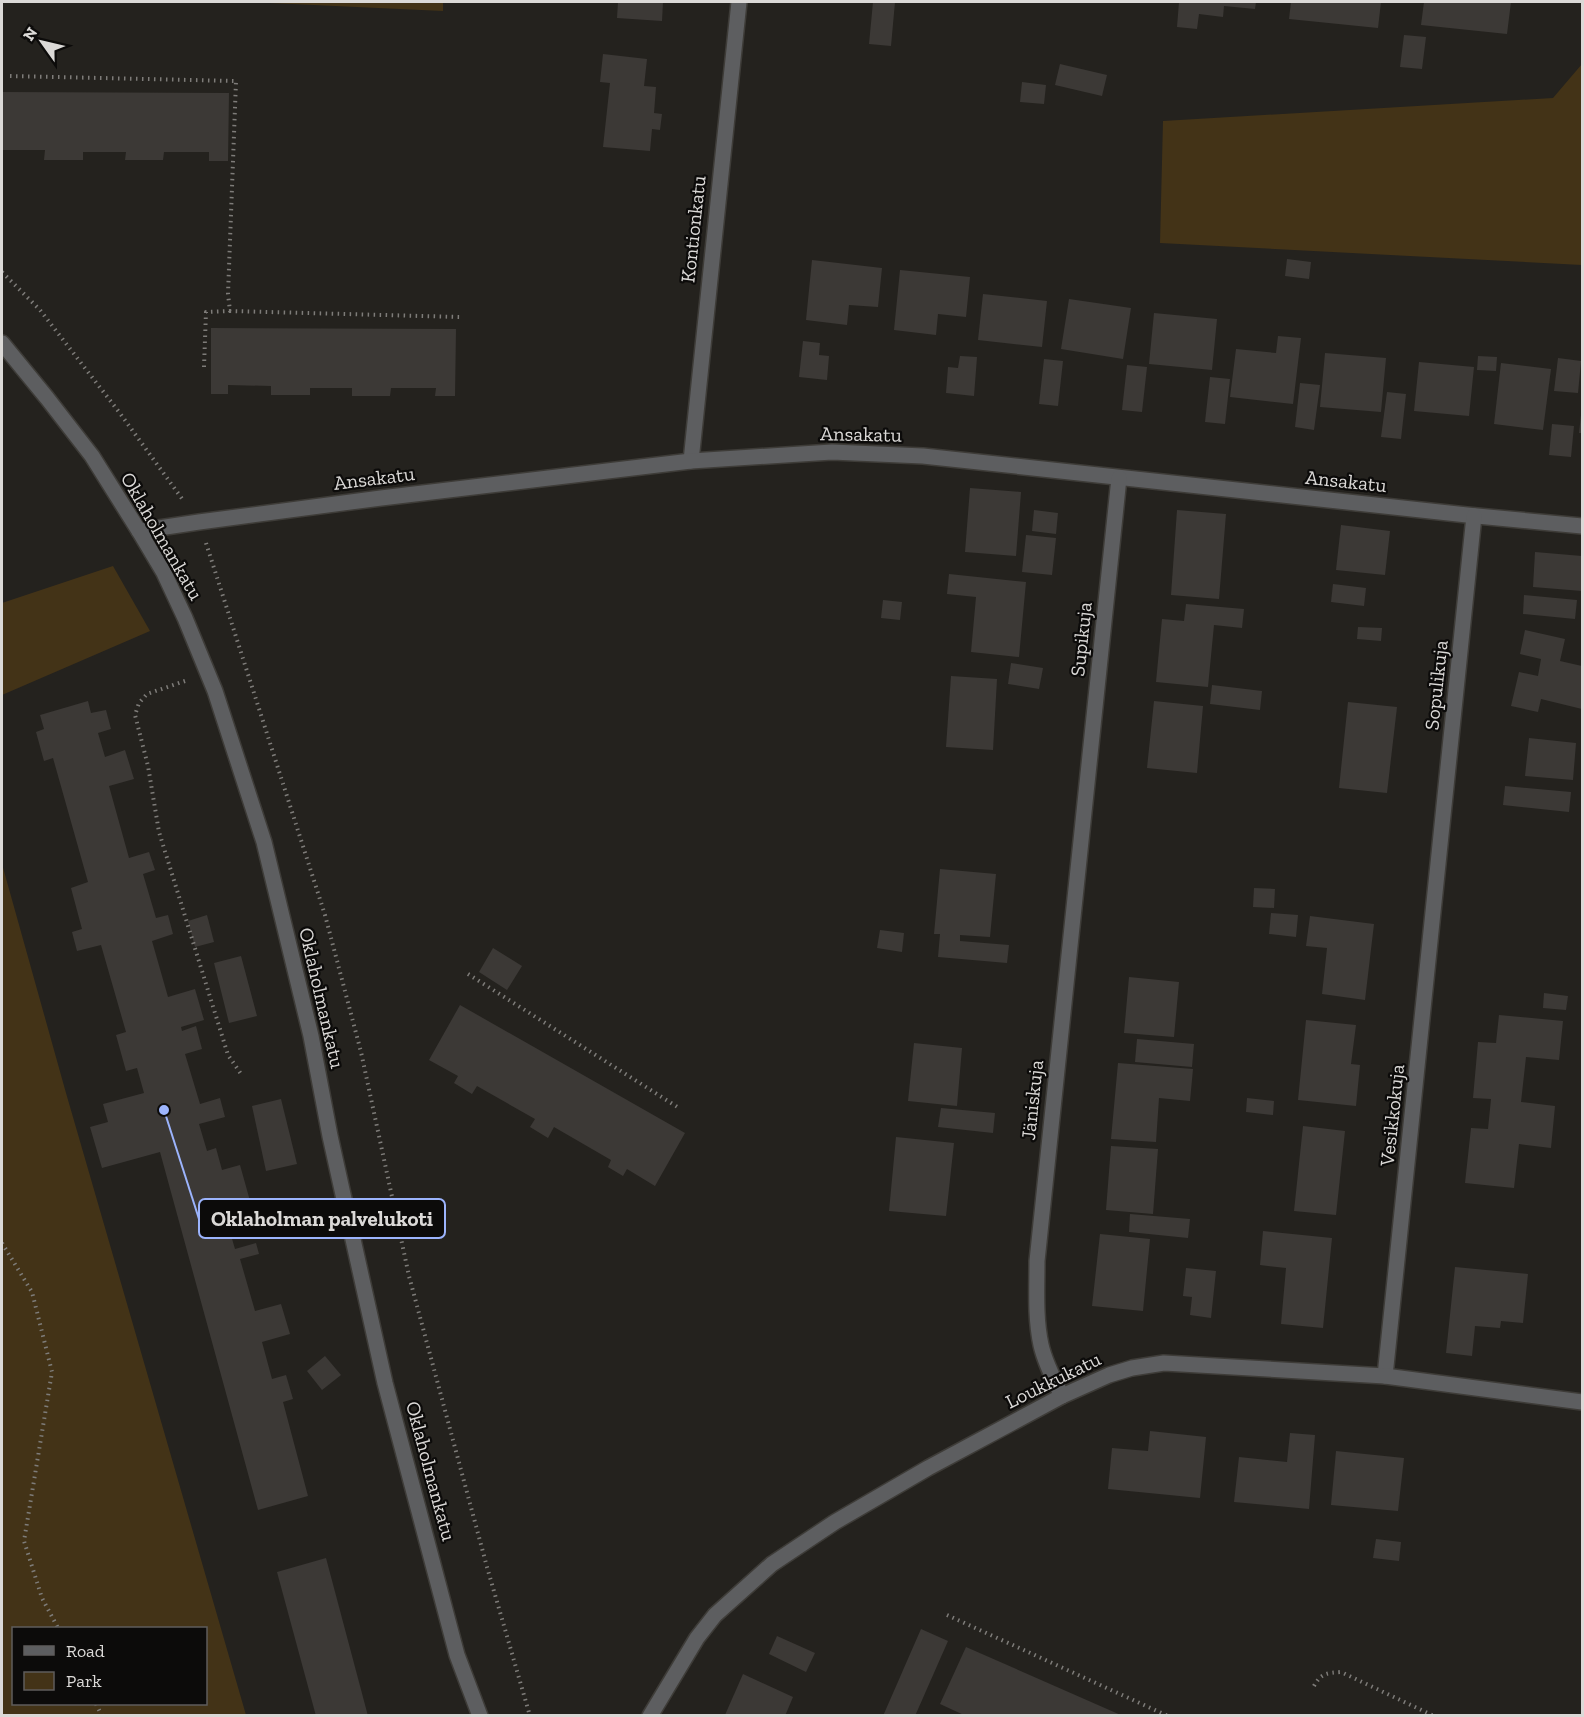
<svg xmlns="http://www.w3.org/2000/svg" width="1584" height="1717" viewBox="0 0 1584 1717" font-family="'Zilla Slab',serif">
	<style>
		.green { fill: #433317; fill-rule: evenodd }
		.building { fill: #3c3936 }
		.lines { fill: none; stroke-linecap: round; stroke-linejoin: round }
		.minor-casing { stroke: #3e3c38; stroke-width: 18 }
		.tertiary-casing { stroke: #3e3c38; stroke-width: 18 }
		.path { stroke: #7e7c79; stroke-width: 4; stroke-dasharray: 1.5 4.5; stroke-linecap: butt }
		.minor { stroke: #5d5e60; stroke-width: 15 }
		.tertiary { stroke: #5d5e60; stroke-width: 15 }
		.labels { text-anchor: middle; stroke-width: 4.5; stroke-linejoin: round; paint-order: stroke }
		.street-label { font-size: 20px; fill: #dbd9d7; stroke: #0c0b0a }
		.leader { fill: none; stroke: #9cb4fd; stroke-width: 2 }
		.callout-dot { fill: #9cb4fd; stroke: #0c0b0a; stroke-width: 2 }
		.callout { fill: #0c0b0a; stroke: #9cb4fd; stroke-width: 2 }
		.callout-label { font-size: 21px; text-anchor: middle; font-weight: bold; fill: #dbd9d7 }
	</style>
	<rect width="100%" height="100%" fill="#24221e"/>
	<g class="green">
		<path d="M248,2H443V11Z"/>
		<path d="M1582,64V265L1160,243L1163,121L1553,98Z"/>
		<path d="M113,566L150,631L2,695V603Z"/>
		<path d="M2,864L66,1093L246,1715H2ZM14,1628H206V1704H14Z"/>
	</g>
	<g class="building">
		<path d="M618,2H663L662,21L617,18Z"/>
		<path d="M873,2H895L891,46L869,44Z"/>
		<path d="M1179,2H1256L1255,9L1224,6L1223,17L1199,14L1197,29L1177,27Z"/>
		<path d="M1291,2H1381L1378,28L1289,19Z"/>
		<path d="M1424,2H1511L1507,34L1421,25Z"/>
		<path d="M1404,35L1426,37L1422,69L1400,67Z"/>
		<path d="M603,54L647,59L644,86L656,87L654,113L662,114L660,130L652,129L650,151L603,147L610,83L600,82Z"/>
		<path d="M1060,64L1107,75L1102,96L1055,85Z"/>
		<path d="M1022,82L1046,85L1044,104L1020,102Z"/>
		<path d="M2,92L229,93L228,161H209V152H164L163,160H125L126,152H83V160H44L45,150H2Z"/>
		<path d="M1287,259L1311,262L1309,279L1285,276Z"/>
		<path d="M812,260L882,268L878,307L849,305L847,325L806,320Z"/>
		<path d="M900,270L970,277L966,317L938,314L936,335L894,330Z"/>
		<path d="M983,294L1047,301L1042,347L978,340Z"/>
		<path d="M1069,299L1131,308L1123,359L1061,349Z"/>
		<path d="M1154,313L1217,319L1212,370L1149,364Z"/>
		<path d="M211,328L456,329L455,396H435L436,388H391L390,396H352V388H310V395H271V386L228,385V394H211Z"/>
		<path d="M1278,336L1301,338L1293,404L1230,397L1236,349L1276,353Z"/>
		<path d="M803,341L820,343L819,355L829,356L827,380L799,377Z"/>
		<path d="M1325,353L1386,358L1381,412L1320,407Z"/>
		<path d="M960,356L977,357L974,396L946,393L948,367L958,368Z"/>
		<path d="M1478,356L1497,357L1496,371L1477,370Z"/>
		<path d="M1558,358L1581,361L1578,393L1554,391Z"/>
		<path d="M1044,359L1063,361L1058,406L1039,404Z"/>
		<path d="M1419,362L1474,367L1469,416L1414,411Z"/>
		<path d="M1501,363L1551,369L1543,430L1494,424Z"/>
		<path d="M1127,365L1147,367L1142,412L1122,410Z"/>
		<path d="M1210,377L1230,379L1225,424L1205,422Z"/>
		<path d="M1300,383L1320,385L1314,430L1295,427Z"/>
		<path d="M1387,392L1406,394L1401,439L1381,437Z"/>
		<path d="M1581,415H1582V433H1579Z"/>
		<path d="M1552,424L1574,426L1571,457L1549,455Z"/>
		<path d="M970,488L1021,492L1016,556L965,552Z"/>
		<path d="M1034,510L1058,513L1056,534L1032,531Z"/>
		<path d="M1177,510L1226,514L1219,599L1171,595Z"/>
		<path d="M1341,525L1390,531L1385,575L1336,570Z"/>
		<path d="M1026,535L1056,538L1052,575L1022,572Z"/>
		<path d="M1535,552L1582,556V591L1533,587Z"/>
		<path d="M949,574L1026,582L1019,657L971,652L976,597L947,594Z"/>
		<path d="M1333,584L1366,588L1364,606L1331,602Z"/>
		<path d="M1524,595L1577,600L1575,619L1523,614Z"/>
		<path d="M883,600L902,602L900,620L881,618Z"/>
		<path d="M1186,604L1244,609L1242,628L1214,625L1208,687L1156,682L1162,619L1184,621Z"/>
		<path d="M1358,627L1382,628L1381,641L1357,639Z"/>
		<path d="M1525,630L1565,639L1560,661L1582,666V709L1541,699L1538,712L1511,706L1519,672L1538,676L1541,659L1520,654Z"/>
		<path d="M1011,663L1043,668L1039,689L1008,684Z"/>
		<path d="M951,676L997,679L993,750L946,747Z"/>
		<path d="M1212,685L1262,691L1260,710L1210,704Z"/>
		<path d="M88,701L91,713L106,710L111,729L98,733L105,757L125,750L134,779L109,786L129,858L149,852L155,870L143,874L156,918L168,915L173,934L152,941L168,997L195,989L204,1020L181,1027L182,1031L196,1026L202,1049L185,1054L200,1104L220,1098L225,1117L199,1124L207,1151L216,1148L222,1170L240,1165L252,1208L225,1215L235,1249L256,1243L259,1254L240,1259L255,1311L281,1304L290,1334L262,1342L272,1379L286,1375L293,1399L283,1402L308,1496L258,1510L160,1152L102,1168L90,1127L108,1122L103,1104L144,1093L137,1068L126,1071L116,1035L126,1032L101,945L77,951L72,932L82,929L71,888L88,882L53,758L44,761L36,732L44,729L40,715Z"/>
		<path d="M1154,701L1203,706L1197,773L1147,768Z"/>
		<path d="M1348,702L1397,707L1387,793L1339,788Z"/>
		<path d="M1529,738L1576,743L1573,780L1525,776Z"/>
		<path d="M1505,786L1571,792L1569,812L1503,805Z"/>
		<path d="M940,869L996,874L990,937L960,935V941L1009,945L1007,963L938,957L940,934H934Z"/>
		<path d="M1254,888L1275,889L1274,908L1253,907Z"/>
		<path d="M1271,913L1298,915L1296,937L1269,934Z"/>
		<path d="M207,915L214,942L195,947L188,921Z"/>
		<path d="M1310,916L1374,924L1365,1000L1322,994L1327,948L1306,946Z"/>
		<path d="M880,930L904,933L902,952L877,948Z"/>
		<path d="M493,948L522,966L507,990L479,972Z"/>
		<path d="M241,956L257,1016L229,1023L214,963Z"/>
		<path d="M1129,977L1179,982L1174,1037L1124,1033Z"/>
		<path d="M1544,993L1568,996L1566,1010L1543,1008Z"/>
		<path d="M460,1005L685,1133L655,1186L627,1169L623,1176L608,1167L611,1160L554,1127L548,1138L530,1127L535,1119L477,1086L472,1094L454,1083L458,1076L429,1060Z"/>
		<path d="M1499,1015L1563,1021L1559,1060L1526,1057L1521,1102L1555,1106L1551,1148L1519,1144L1514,1188L1465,1183L1471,1128L1488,1129L1491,1099L1473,1098L1478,1042L1496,1043Z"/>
		<path d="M1306,1020L1356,1025L1351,1064L1360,1065L1356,1106L1298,1100Z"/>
		<path d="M1137,1039L1194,1044L1192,1067L1135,1062Z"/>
		<path d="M914,1043L962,1048L957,1106L908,1101Z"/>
		<path d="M1118,1063L1193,1069L1190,1101L1159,1098L1156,1142L1111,1139Z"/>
		<path d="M1247,1098L1274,1101L1273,1115L1246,1112Z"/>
		<path d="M281,1099L297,1164L266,1171L252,1106Z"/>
		<path d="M941,1108L995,1113L993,1133L938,1127Z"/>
		<path d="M1303,1126L1345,1131L1336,1215L1294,1211Z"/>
		<path d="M896,1137L954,1143L946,1216L889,1211Z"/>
		<path d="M1111,1146L1158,1149L1153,1214L1106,1210Z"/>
		<path d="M1130,1214L1190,1219L1188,1238L1129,1232Z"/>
		<path d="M1263,1231L1332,1238L1323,1328L1281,1324L1286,1268L1260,1265Z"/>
		<path d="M1100,1234L1150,1239L1143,1311L1092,1306Z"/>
		<path d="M1455,1267L1528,1274L1523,1323L1501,1321L1500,1328L1475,1326L1472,1356L1446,1353Z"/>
		<path d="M1186,1268L1216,1271L1211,1318L1190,1315L1192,1297L1183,1296Z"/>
		<path d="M325,1356L341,1375L322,1390L307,1371Z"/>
		<path d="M1150,1431L1206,1437L1200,1498L1108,1489L1112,1448L1148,1451Z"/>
		<path d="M1290,1433L1315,1435L1309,1509L1234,1502L1239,1457L1287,1462Z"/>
		<path d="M1336,1451L1404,1458L1398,1511L1331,1505Z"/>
		<path d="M1376,1539L1401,1542L1399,1561L1373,1558Z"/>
		<path d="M326,1558L368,1716H316L277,1572Z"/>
		<path d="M921,1629L948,1641L915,1716H883Z"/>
		<path d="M777,1636L815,1653L806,1672L769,1654Z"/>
		<path d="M966,1647L1123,1716H966L940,1704Z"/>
		<path d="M743,1674L793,1697L785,1716L725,1715Z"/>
	</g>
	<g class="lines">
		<defs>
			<g id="minor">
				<path d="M691,461L739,2"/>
				<path d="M139,531L199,522L381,498L691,461L832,452L923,456L1467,515L1582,526"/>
				<path d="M1385,1376L1474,516"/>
				<path d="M1062,1396C1054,1380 1045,1363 1041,1345C1035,1318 1037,1288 1037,1261L1119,478"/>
				<path d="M650,1716L697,1638L715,1615L772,1564L835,1522L928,1468L1062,1396L1109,1375L1132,1368L1164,1363L1385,1376L1582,1402"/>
			</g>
			<path id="tertiary" d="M2,343L47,398L92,456L139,531L164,573L185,618L215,691L264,842L311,1036L330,1136L385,1383L457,1655L480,1716"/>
		</defs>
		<use href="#minor" class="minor-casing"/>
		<use href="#tertiary" class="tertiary-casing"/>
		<g class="path">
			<path d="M10,76L236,81L228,294L230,311L460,317"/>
			<path d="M2,272L40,310L119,412L183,500"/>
			<path d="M204,367L206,312L230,311"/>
			<path d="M206,543L325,915L361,1052L409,1276L487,1567L530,1716"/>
			<path d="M185,681L147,694L139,703L135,715L148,766L159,832L228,1055L241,1074"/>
			<path d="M468,974L679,1108"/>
			<path d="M2,1243L32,1292L52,1372L24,1541L42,1598L58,1628"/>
			<path d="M947,1615L1168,1716"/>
			<path d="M1314,1686C1321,1673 1327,1673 1341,1672L1434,1716"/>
			<path d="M96,1704L102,1716"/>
		</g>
		<use href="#minor" class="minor"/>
		<use href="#tertiary" class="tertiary"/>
	</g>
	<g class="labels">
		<g class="street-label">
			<text transform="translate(693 229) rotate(-84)" y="7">Kontionkatu</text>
			<text transform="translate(861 434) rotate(1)" y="7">Ansakatu</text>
			<text transform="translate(374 478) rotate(-7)" y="7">Ansakatu</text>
			<text transform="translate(1346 481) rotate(6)" y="7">Ansakatu</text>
			<text transform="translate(162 536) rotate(60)" y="7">Oklaholmankatu</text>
			<text transform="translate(1081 639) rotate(-84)" y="7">Supikuja</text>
			<text transform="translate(1436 685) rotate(-84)" y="7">Sopulikuja</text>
			<text transform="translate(322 998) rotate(77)" y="7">Oklaholmankatu</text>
			<text transform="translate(1032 1100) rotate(-84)" y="7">Jäniskuja</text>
			<text transform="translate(1392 1115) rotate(-84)" y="7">Vesikkokuja</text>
			<text transform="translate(1053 1380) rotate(-26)" y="7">Loukkukatu</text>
			<text transform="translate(431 1471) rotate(75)" y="7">Oklaholmankatu</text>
		</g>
	</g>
	<path class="leader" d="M164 1110L199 1219"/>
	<circle class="callout-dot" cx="164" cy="1110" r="6"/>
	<rect class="callout" x="199" y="1199" width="246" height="39" rx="6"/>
	<g class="callout-label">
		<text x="322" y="1226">Oklaholman palvelukoti</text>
	</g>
	<rect width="1584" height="1717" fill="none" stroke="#dbd9d7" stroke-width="6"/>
	<rect x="12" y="1627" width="195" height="78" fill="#0c0b0a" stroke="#5f5d5c" stroke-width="1.5"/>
	<rect x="24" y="1646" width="30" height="9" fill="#5d5e60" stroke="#5f5d5c" stroke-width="1.5"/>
	<text x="66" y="1657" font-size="18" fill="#dbd9d7">Road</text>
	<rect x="24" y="1672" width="30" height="18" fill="#433317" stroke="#5f5d5c" stroke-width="1.5"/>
	<text x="66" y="1687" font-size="18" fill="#dbd9d7">Park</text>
	<g transform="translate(42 42) rotate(304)" stroke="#0c0b0a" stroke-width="4.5" paint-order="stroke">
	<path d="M0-4.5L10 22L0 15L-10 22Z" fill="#dbd9d7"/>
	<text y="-9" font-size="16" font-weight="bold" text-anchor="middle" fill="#dbd9d7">N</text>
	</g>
</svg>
